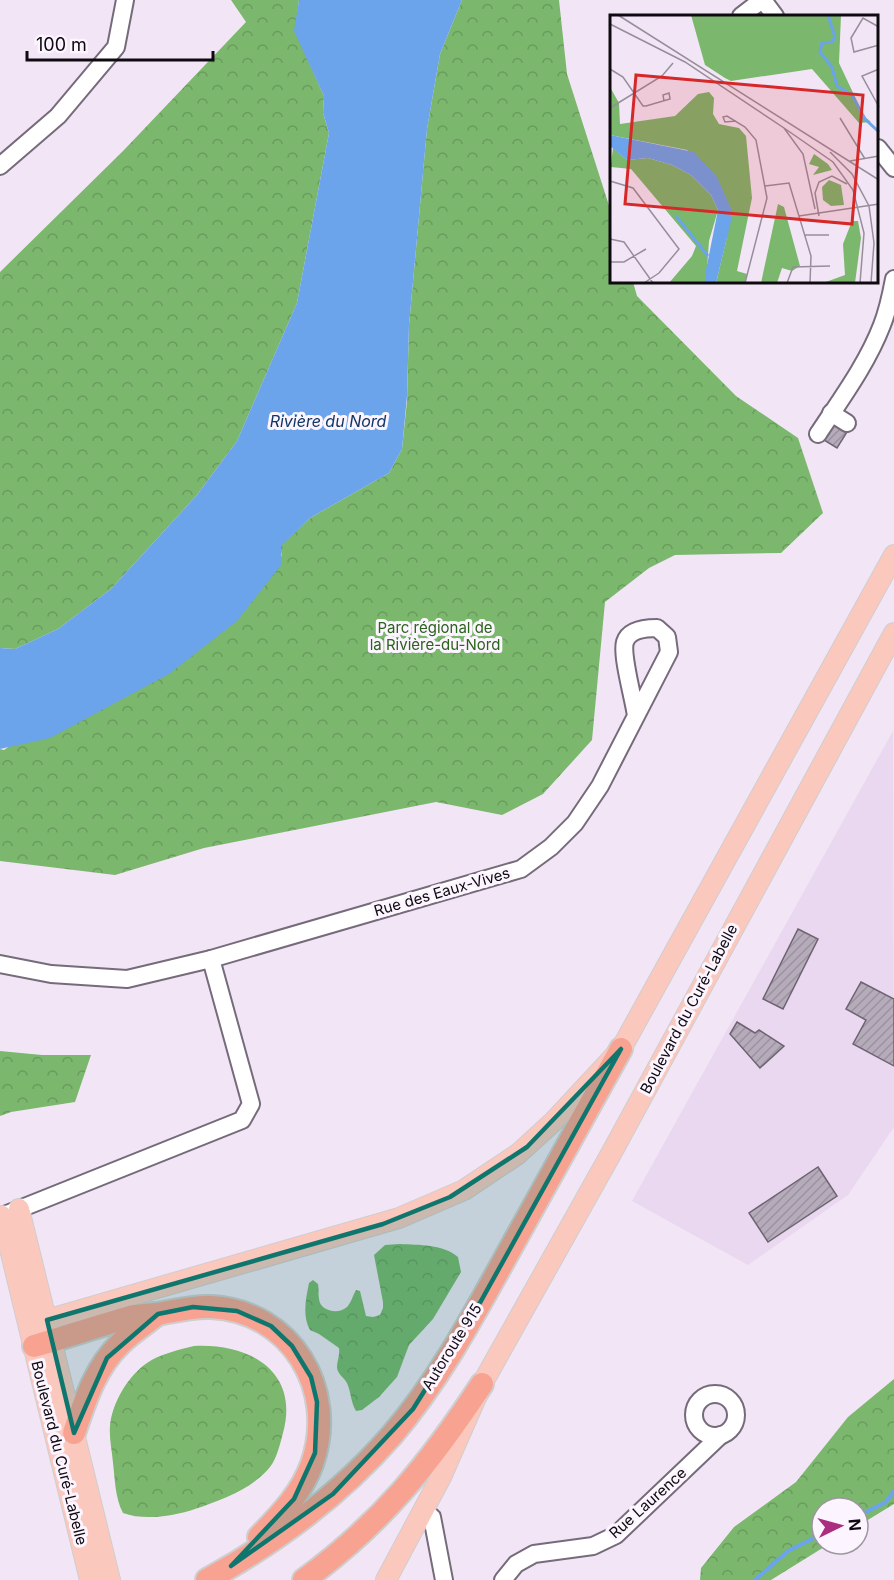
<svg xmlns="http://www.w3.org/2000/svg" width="894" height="1580" viewBox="0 0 894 1580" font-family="Inter,sans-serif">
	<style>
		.built { fill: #e9d8ef }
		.forest { fill: url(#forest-crowns) }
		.water { fill: #6ba4eb }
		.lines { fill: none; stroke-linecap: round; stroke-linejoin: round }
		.stream { stroke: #6ba4eb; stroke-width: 4 }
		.building { fill: url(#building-hatch); stroke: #6d6371; stroke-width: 1.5 }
		.minor-casing { stroke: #766b7a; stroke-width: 20 }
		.major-casing { stroke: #cfcecf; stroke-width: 22 }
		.highway-casing { stroke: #cfcecf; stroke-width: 26 }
		.minor { stroke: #fff; stroke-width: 16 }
		.major { stroke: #fbc8be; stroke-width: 20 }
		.highway { stroke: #f8a392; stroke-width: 22 }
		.marked { fill: #0f766e; fill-opacity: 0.2; stroke: #0f766e; stroke-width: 4.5; stroke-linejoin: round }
		.labels { text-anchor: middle; stroke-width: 6; stroke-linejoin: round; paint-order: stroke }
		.park-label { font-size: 15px; fill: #2a631b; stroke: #fcf5ff }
		.street-label { font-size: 15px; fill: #0e0a10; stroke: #fcf5ff }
		.water-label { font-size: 16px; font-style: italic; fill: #103764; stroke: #fcf5ff }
		.inset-river { fill: none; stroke: #6ba4eb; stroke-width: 3 }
		.inset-road { fill: none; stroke: #978e9a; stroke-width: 1.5 }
		.view { fill: #d62828; fill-opacity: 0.15; stroke: #d62828; stroke-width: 3 }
		.inset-edge { fill: none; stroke: #0e0a10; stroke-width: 3 }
	</style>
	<defs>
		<pattern id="forest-crowns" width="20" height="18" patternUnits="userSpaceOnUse" patternTransform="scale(1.5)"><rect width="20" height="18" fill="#7bb76d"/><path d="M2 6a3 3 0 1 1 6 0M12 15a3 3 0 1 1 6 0" fill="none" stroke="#699c5d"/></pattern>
		<pattern id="building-hatch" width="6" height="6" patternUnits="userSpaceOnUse" patternTransform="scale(1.5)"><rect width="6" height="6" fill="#b6abba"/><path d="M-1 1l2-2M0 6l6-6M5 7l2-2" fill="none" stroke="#9b929f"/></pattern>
	</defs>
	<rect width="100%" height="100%" fill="#f2e6f6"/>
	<path class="built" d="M893,731L894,1127L848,1195L748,1265L632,1201Z"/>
	<g class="forest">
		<path d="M231,0H299L295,31L324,96L323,113L329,133L297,303L237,441L197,495L111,589L58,629L15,649L0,648V272L123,151L246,22Z"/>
		<path d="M462,0H559L567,74L612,215V282H633L637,296L736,396L798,438L823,513L781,553L675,555L649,568L605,602L592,740L543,794L502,815L436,802L204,848L115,875L0,861V749L4,750L282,556L280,546L310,518L389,473L402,449L407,401L409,325L427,129L440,54Z"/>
		<path d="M0,1051L42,1055H91L75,1102L11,1112L0,1116Z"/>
		<path d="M400,1244C419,1245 443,1244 458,1257L461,1272L433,1319L409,1345L397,1377L379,1397L362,1410L356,1411C351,1403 351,1392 347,1383C344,1377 337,1374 337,1367C337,1361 340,1356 339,1348L319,1334L310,1330C302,1316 306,1298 309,1283L313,1280L318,1284C319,1289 318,1294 319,1299C320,1311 338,1315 347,1307C351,1303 353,1295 356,1290L360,1291L366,1316L373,1317L380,1315L383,1308V1302L374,1255L385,1245Z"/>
		<path d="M194,1346C249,1343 300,1371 283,1433C280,1444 277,1458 270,1467C251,1490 221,1500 195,1509C174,1516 144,1521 123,1513C115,1498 115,1479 113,1463C112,1451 109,1438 110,1426C112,1403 128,1376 147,1363C160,1354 178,1350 194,1346Z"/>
		<path d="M894,1379V1504L858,1526V1508H822V1544H829L771,1580H700L701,1568L734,1527L796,1482L848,1417Z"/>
	</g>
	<path class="water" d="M299,0H462L440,54L427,129L409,325L407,396L402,449L389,473L310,518L281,546L282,564L237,621L169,674L50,738L0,749V648L15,649L58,629L111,589L197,495L237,441L297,303L329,133L323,113L324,96L294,31Z"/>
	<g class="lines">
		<g class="stream">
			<path d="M858,1516L886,1502L894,1491"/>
			<path d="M755,1580L788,1551L822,1534"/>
		</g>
	</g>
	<g class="building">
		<path d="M835,424L847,432L837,448L824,440Z"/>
		<path d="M798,929L818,939L783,1009L763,999Z"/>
		<path d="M861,982L894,999V1066L853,1044L866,1020L846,1009Z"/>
		<path d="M737,1022L755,1033L759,1030L784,1046L760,1068L730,1034Z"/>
		<path d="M818,1167L837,1196L768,1242L749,1213Z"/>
	</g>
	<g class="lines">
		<defs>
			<g id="minor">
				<path d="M763,0L775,16"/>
				<path d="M741,16L762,0"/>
				<path d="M878,148L894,168"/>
				<path d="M0,166L58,116L116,47L125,0"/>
				<path d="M831,413L847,423"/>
				<path d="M818,434C841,399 867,364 882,325C888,310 891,295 894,279"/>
				<path d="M0,964L51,974L127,979L211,959L521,869L551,847L575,823L600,786L669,652L667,637L657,628C646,628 629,629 625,642C621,655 634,700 636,716"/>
				<path d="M7,1214L242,1120L251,1104L211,959"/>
				<circle cx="715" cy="1415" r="21"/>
				<path d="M432,1517L444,1580"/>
				<path d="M503,1580L516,1564L534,1554L593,1546L616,1535L721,1435"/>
			</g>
			<g id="major">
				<path d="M19,1209L110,1580"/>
				<path d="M2,1216L90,1580"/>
				<path d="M29,1325L399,1218L464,1190L518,1154L554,1121L621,1049L894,555"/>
				<path d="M386,1580L441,1477L482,1384L612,1152L894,633"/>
			</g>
			<g id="highway">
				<path d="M34,1346C66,1337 98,1326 130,1317C138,1315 148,1315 157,1314C175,1311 192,1306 211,1307C291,1311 338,1389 312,1464C301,1494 281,1514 259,1537"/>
				<path d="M74,1433C85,1401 95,1368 120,1344C131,1333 144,1325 156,1315"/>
				<path d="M207,1580C276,1542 340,1495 392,1435C441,1378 477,1309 513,1244C549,1179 585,1114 621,1049"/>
				<path d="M304,1580C382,1523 430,1463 482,1384"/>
			</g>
		</defs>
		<use href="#minor" class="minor-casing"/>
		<use href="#major" class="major-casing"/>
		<use href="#highway" class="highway-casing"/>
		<use href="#minor" class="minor"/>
		<use href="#major" class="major"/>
		<use href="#highway" class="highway"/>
	</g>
	<path class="marked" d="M621,1049L481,1301L413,1409L333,1494L231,1566L294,1499L315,1453L317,1402L311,1377L292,1346L271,1326L237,1311L193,1307L158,1314L107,1358L74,1433L47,1320L383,1224L450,1197L527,1147Z"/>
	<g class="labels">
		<g class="park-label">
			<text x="435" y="633">Parc régional de<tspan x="435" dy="17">la Rivière-du-Nord</tspan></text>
		</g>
		<g class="street-label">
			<text transform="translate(442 892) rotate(-16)" y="5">Rue des Eaux-Vives</text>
			<text transform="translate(689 1009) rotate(-62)" y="5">Boulevard du Curé-Labelle</text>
			<text transform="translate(452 1347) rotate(-58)" y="5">Autoroute 915</text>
			<text transform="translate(59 1453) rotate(76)" y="5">Boulevard du Curé-Labelle</text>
			<text transform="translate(648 1503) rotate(-42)" y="5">Rue Laurence</text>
		</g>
		<g class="water-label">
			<text x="328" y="427">Rivière du Nord</text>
		</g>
	</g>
	<g transform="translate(610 15)">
		<rect width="268" height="268" fill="#f2e6f6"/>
		<path d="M81,0H231L229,48L254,101L261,107L249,108L202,54L121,66L115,63L95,50ZM0,72L9,88L10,109L65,101L88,79L99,77L104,83L103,99L109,109L129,113L136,121L142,183L127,256L137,259L135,268H106L117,222L97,155L77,135L0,120ZM3,133L17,145L38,143L62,150L81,160L101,180L108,195L99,226L96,268H59L82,241L86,231L21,154L1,152L0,157ZM204,139L218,149L222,155L203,160L209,152L199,149ZM219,165L231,170L234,190L221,191L213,185L212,172ZM168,189L174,192L190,251L182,256L172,253L167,268H151ZM242,206H248L251,223L245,268H213L235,260L233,229Z" fill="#7bb76d"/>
		<path d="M0,120L84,137L107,162L123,198L106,268H96L95,260L108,195L101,180L81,160L62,150L38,143L17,145L0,131Z" fill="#6ba4eb"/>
		<path class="inset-river" d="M218,0L225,22L222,27L212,28L210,37L222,52L227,71L242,80L255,104L269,117M66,201L98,241"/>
		<path class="inset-road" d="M8,0L269,165M0,9L75,47L174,113L193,139L205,194M269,12L253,3L241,23L244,37L269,30M0,54L13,62L33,91H36L60,84L59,78L53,80L54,86M269,54L252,61L269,92M0,93L52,61L63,48M230,103L255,144M126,106L115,107L113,102L117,101L135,112L146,125L157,183L135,268M174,113L223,147L243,175L254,218L250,268M220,137L242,159L259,191L264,228L261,268M240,146L269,141M0,166L23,173L69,234L49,258L34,268M155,171L179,168L201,241L200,268M189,201L269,189M209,201L205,178L209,167L222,161L237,169M194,220H219M0,224L14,227L43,268M0,247H14L36,234M177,268L183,252L220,251"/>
		<path class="view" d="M26,60L253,80L242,209L15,189Z"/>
		<rect width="268" height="268" class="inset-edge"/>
	</g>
	<g transform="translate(840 1526) rotate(85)"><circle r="28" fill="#fcf5ff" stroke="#9d979f" stroke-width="1.5"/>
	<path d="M0-4.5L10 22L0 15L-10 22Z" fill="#aa2d80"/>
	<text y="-9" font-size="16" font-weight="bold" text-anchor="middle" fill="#0e0a10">N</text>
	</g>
	<path d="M27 51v9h186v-9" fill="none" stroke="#0e0a10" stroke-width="3"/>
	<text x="36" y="51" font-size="18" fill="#0e0a10" stroke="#fcf5ff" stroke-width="4.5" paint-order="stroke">100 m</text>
</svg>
